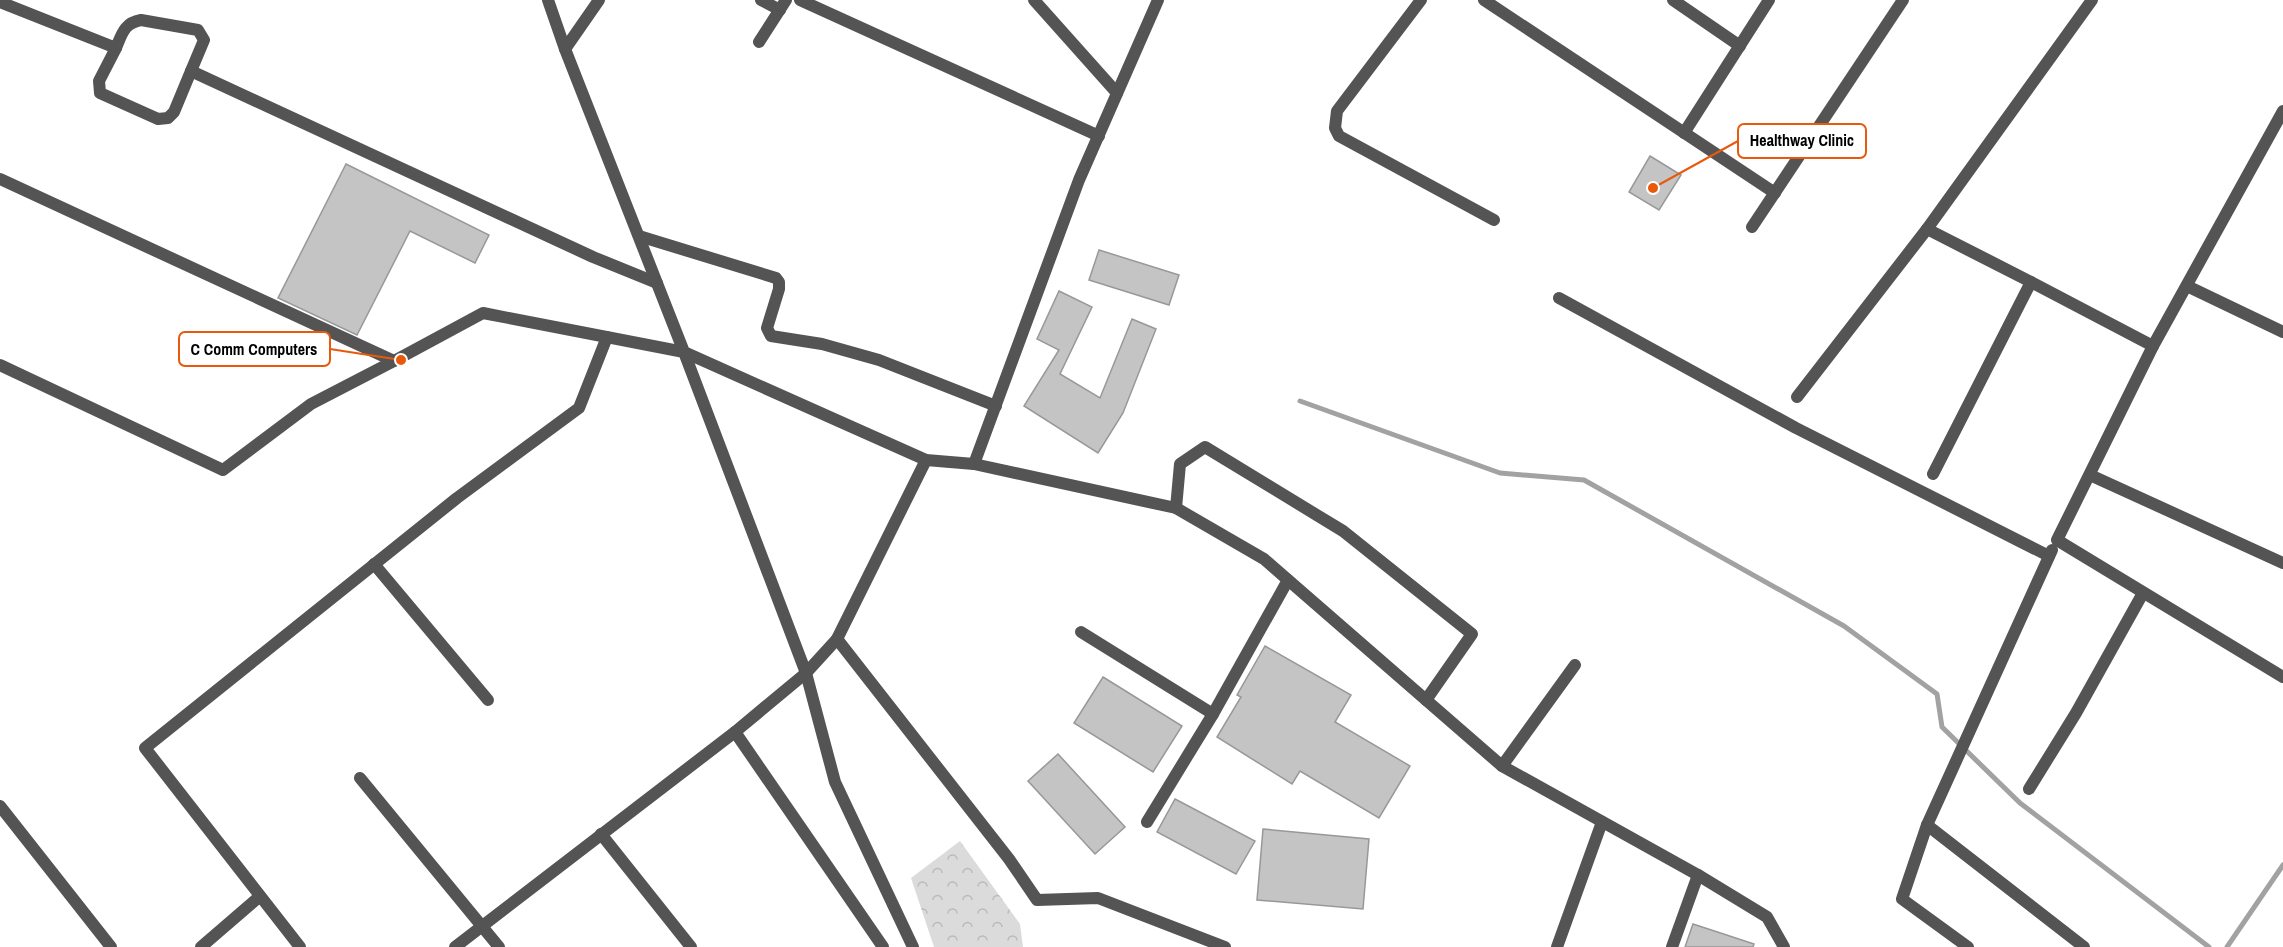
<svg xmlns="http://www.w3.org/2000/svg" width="2283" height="947" viewBox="0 0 2283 947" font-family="'Archivo Narrow',sans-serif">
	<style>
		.forest { fill: url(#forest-crowns) }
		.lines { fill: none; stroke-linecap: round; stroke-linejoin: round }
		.stream { stroke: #a2a2a2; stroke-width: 5 }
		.building { fill: #c4c4c4; stroke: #989898; stroke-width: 1.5 }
		.minor { stroke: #545454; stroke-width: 12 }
		.leader { fill: none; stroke: #e8590c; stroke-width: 2 }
		.callout-dot { fill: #e8590c; stroke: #fff; stroke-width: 2 }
		.callout { fill: #fff; stroke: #e8590c; stroke-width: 2 }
		.callout-label { font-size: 16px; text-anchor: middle; font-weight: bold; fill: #000 }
	</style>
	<defs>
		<pattern id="forest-crowns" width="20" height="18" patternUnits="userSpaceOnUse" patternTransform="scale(1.5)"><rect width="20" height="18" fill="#dbdbdb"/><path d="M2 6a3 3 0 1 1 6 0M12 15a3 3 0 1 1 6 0" fill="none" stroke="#bababa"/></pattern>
	</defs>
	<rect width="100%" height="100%" fill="#fff"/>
	<path class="forest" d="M960,841L1020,924L1023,947H934L911,878Z"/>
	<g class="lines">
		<g class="stream">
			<path d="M1300,401L1500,473L1584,480L1844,626L1937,694L1942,727L2020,803L2209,947"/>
			<path d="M2227,947L2283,865"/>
		</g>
	</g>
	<g class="building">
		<path d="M1650,156L1681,175L1659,210L1629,192Z"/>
		<path d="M346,164L489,235L475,263L410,231L357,335L278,298Z"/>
		<path d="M1099,250L1179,275L1169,305L1089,280Z"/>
		<path d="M1059,291L1092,307L1060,374L1100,398L1132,319L1156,329L1123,413L1098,453L1024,406L1059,350L1037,339Z"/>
		<path d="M1265,646L1351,695L1335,722L1410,766L1379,818L1300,771L1292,784L1217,737L1241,697L1237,695Z"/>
		<path d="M1103,677L1182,726L1153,772L1074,723Z"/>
		<path d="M1058,754L1125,827L1095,854L1028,781Z"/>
		<path d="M1175,799L1255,841L1236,874L1157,832Z"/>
		<path d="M1263,829L1369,839L1363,909L1257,900Z"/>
		<path d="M1693,924L1754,944L1753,947H1685Z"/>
	</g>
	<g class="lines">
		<g class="minor">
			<path d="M548,0L565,49L684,352L926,460L974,464L1176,508L1264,559L1502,766L1698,875L1767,917L1784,947"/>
			<path d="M761,0L780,10"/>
			<path d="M800,0L1099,136"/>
			<path d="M1034,0L1117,93"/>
			<path d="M1421,0L1337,111L1335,128L1339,136L1494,220"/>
			<path d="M1484,0L1775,193"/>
			<path d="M1673,0L1740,46"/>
			<path d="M0,2L116,48C122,34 124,23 141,20L198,30L204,40L191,71L593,257L657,283"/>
			<path d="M759,42L786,0"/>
			<path d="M116,48L99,81L100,93L158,119L168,118L174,112L191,71"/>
			<path d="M565,49L599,0"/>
			<path d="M1684,133L1769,0"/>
			<path d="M0,179L394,361L483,313L684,352L806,673L835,782L913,947"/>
			<path d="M1752,227L1903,0"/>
			<path d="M1927,229L2031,282L1933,474"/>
			<path d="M639,236L776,278L779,282V289L767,328L771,336L822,344L879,360L996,406"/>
			<path d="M2031,282L2153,346L2057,540L2283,677"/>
			<path d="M2187,286L2283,332"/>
			<path d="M1559,298L1796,428L2049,556"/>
			<path d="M2153,346L2283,111"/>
			<path d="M0,365L223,470L311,404L394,361"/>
			<path d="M1797,397L1927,229L2092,0"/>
			<path d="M974,464L1079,180L1158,0"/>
			<path d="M2090,475L2283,563"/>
			<path d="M1176,508L1180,464L1205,447L1343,531L1472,634L1426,700"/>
			<path d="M374,564L488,700"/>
			<path d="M1081,632L1213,714"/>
			<path d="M837,639L1009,859L1037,900L1098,898L1225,947"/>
			<path d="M735,732L883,947"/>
			<path d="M1502,766L1575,665"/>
			<path d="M360,778L499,947"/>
			<path d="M2029,789L2076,713L2143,593"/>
			<path d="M0,806L111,947"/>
			<path d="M1147,822L1213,714L1288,580"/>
			<path d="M1927,825L2084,947"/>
			<path d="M601,834L691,947"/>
			<path d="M201,947L259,897"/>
			<path d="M300,947L145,748L457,498L579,408L607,337"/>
			<path d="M455,947L735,732L806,673L837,639L926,460"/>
			<path d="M1557,947L1602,822"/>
			<path d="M1672,947L1698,875"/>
			<path d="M1968,947L1902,899L1927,825L2052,550"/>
		</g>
	</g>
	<path class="leader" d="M1653 188L1738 141M401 360L330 349"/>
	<g class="callout-dot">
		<circle cx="1653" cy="188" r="6"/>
		<circle cx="401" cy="360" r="6"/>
	</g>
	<g class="callout">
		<rect x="1738" y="124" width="128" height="34" rx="6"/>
		<rect x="179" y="332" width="151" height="34" rx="6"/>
	</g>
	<g class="callout-label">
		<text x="1802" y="146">Healthway Clinic</text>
		<text x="254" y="355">C Comm Computers</text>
	</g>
</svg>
